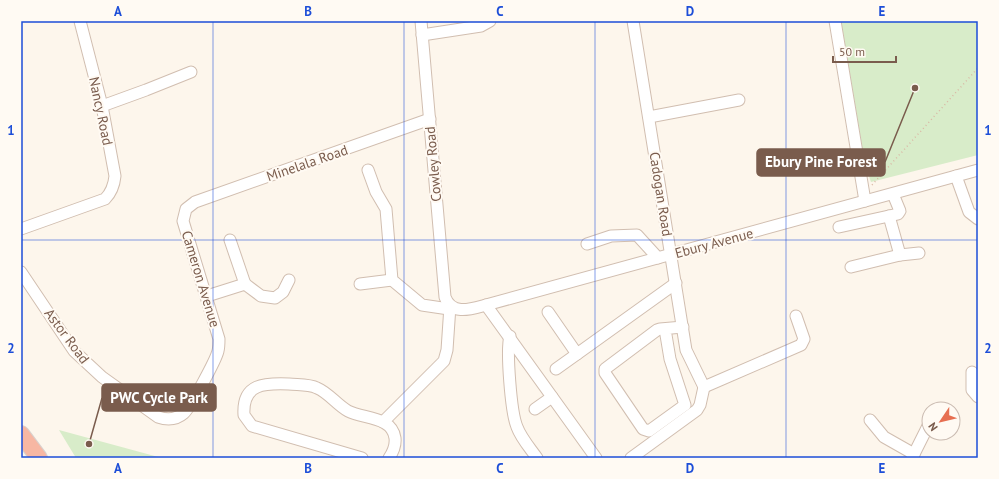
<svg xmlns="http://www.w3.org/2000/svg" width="999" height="479" viewBox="0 0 999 479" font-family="'PT Sans',sans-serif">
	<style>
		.green { fill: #d8ecc9 }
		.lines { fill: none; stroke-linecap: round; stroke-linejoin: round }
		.minor-casing { stroke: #d1beb0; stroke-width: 13 }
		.highway-casing { stroke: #dad1cd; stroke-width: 18 }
		.path { stroke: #d9b8a5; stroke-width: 1.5; stroke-dasharray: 1 3; stroke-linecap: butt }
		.minor { stroke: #fff; stroke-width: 11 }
		.highway { stroke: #f7b7a3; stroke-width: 16 }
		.grid { fill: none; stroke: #1d4ed8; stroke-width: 1; stroke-opacity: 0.55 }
		.labels { text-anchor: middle; stroke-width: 4; stroke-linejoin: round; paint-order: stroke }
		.street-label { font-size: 14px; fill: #7a5c4d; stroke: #fffaf3 }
		.leader { fill: none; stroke: #7a5c4d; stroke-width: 1.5 }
		.callout-dot { fill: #7a5c4d; stroke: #fffaf3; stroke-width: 1.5 }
		.callout { fill: #7a5c4d; stroke: #7a5c4d; stroke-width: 1.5 }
		.callout-label { font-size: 15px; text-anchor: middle; font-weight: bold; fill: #fff }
		.neatline { fill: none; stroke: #1d4ed8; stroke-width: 1.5 }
		.grid-label { font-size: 13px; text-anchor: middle; font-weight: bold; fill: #1d4ed8 }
	</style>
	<rect width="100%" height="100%" fill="#fdf6ec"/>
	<g class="green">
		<path d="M841,21H978V155L871,182L865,165Z"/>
		<path d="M59,430L162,458H76Z"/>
	</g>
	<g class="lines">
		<defs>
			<g id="minor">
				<path d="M421,21L445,297C452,316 471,309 486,305L978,170"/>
				<path d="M633,21L686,350L704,387"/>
				<path d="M835,21L865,201"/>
				<path d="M422,35L481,26L490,21"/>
				<path d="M102,106L146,90L191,72"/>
				<path d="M649,117L739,100"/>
				<path d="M368,170L376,192L386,209L392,280L422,305L449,309"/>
				<path d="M956,176L969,212L978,219"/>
				<path d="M889,216L900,255"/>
				<path d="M839,227L898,214L900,211L893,194"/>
				<path d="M21,229L105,199C111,193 114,186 115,176L102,106L80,21"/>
				<path d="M230,240L245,284"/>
				<path d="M587,244L611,236L637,235L658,258"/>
				<path d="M851,267L900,255L919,253"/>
				<path d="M21,272L74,351L102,377L158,417C167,420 176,420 184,413C190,408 216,360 218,351C219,347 219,343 219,339L183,221L186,209L195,202L430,119"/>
				<path d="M360,284L392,280"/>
				<path d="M207,296L245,284L261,296L275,298L283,292L289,280"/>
				<path d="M486,305L596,458"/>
				<path d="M548,312L577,354L676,283"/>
				<path d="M665,329L670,359L685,405L649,431L643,429L605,373V369L657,330L660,329L683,327"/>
				<path d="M510,336C506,350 511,413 517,427C521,438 530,448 537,458"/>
				<path d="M556,369L577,354"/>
				<path d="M972,372V390L978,397"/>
				<path d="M704,387L801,345L804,339L796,316"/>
				<path d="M535,409L552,397"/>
				<path d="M870,420L884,437L914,454"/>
				<path d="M383,422L444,361L447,350L450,306"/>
				<path d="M362,458L252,426L244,415C242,383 265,383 289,384C298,385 309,384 317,388C329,393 337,405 348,411C363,419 392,416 395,438C396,446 393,452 389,458"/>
				<path d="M631,458L697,410L700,405L704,387"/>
				<path d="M912,458L929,424"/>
			</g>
			<path id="highway" d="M21,434L39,458"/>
		</defs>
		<use href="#minor" class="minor-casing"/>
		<use href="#highway" class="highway-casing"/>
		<g class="path">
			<path d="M872,185L978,68"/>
			<path d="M176,458L175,457L178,458"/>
		</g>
		<use href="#minor" class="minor"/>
		<use href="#highway" class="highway"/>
	</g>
	<path class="grid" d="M213,21V458M404,21V458M595,21V458M786,21V458M21,240H978"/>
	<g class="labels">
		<g class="street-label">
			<text transform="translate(101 111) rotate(78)" y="5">Nancy Road</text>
			<text transform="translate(307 163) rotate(-19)" y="5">Minelala Road</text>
			<text transform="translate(433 164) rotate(-95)" y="5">Cowley Road</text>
			<text transform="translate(661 194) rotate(81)" y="5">Cadogan Road</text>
			<text transform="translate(714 243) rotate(-15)" y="5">Ebury Avenue</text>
			<text transform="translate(201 279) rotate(73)" y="5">Cameron Avenue</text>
			<text transform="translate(67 336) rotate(53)" y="5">Astor Road</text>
		</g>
	</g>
	<path class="leader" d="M915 88L885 162M89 444L102 398"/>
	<g class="callout-dot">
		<circle cx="915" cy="88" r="4"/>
		<circle cx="89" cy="444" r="4"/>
	</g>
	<g class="callout">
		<rect x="757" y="149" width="128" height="27" rx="4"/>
		<rect x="102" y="384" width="114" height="27" rx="4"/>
	</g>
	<g class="callout-label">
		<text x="821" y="167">Ebury Pine Forest</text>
		<text x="159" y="403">PWC Cycle Park</text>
	</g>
	<rect width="999" height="479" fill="none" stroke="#fffaf3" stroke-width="44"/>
	<g transform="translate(941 421) rotate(235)"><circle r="19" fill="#fffaf3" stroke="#cabbb1"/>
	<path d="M0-3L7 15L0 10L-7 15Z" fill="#e76f51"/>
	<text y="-6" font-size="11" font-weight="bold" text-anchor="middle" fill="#7a5c4d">N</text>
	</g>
	<path d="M833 56v6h63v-6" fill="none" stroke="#7a5c4d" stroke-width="2"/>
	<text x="839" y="56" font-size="12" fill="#7a5c4d" stroke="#fffaf3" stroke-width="3" paint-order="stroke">50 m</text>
	<rect x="22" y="22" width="955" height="435" class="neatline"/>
	<g class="grid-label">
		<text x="118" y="16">A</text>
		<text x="308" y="16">B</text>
		<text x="500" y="16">C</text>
		<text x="690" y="16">D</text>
		<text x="882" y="16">E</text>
		<text x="11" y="135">1</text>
		<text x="988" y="135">1</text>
		<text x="11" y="353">2</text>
		<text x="988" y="353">2</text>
		<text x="118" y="473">A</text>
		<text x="308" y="473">B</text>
		<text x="500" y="473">C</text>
		<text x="690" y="473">D</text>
		<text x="882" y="473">E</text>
	</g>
</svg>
